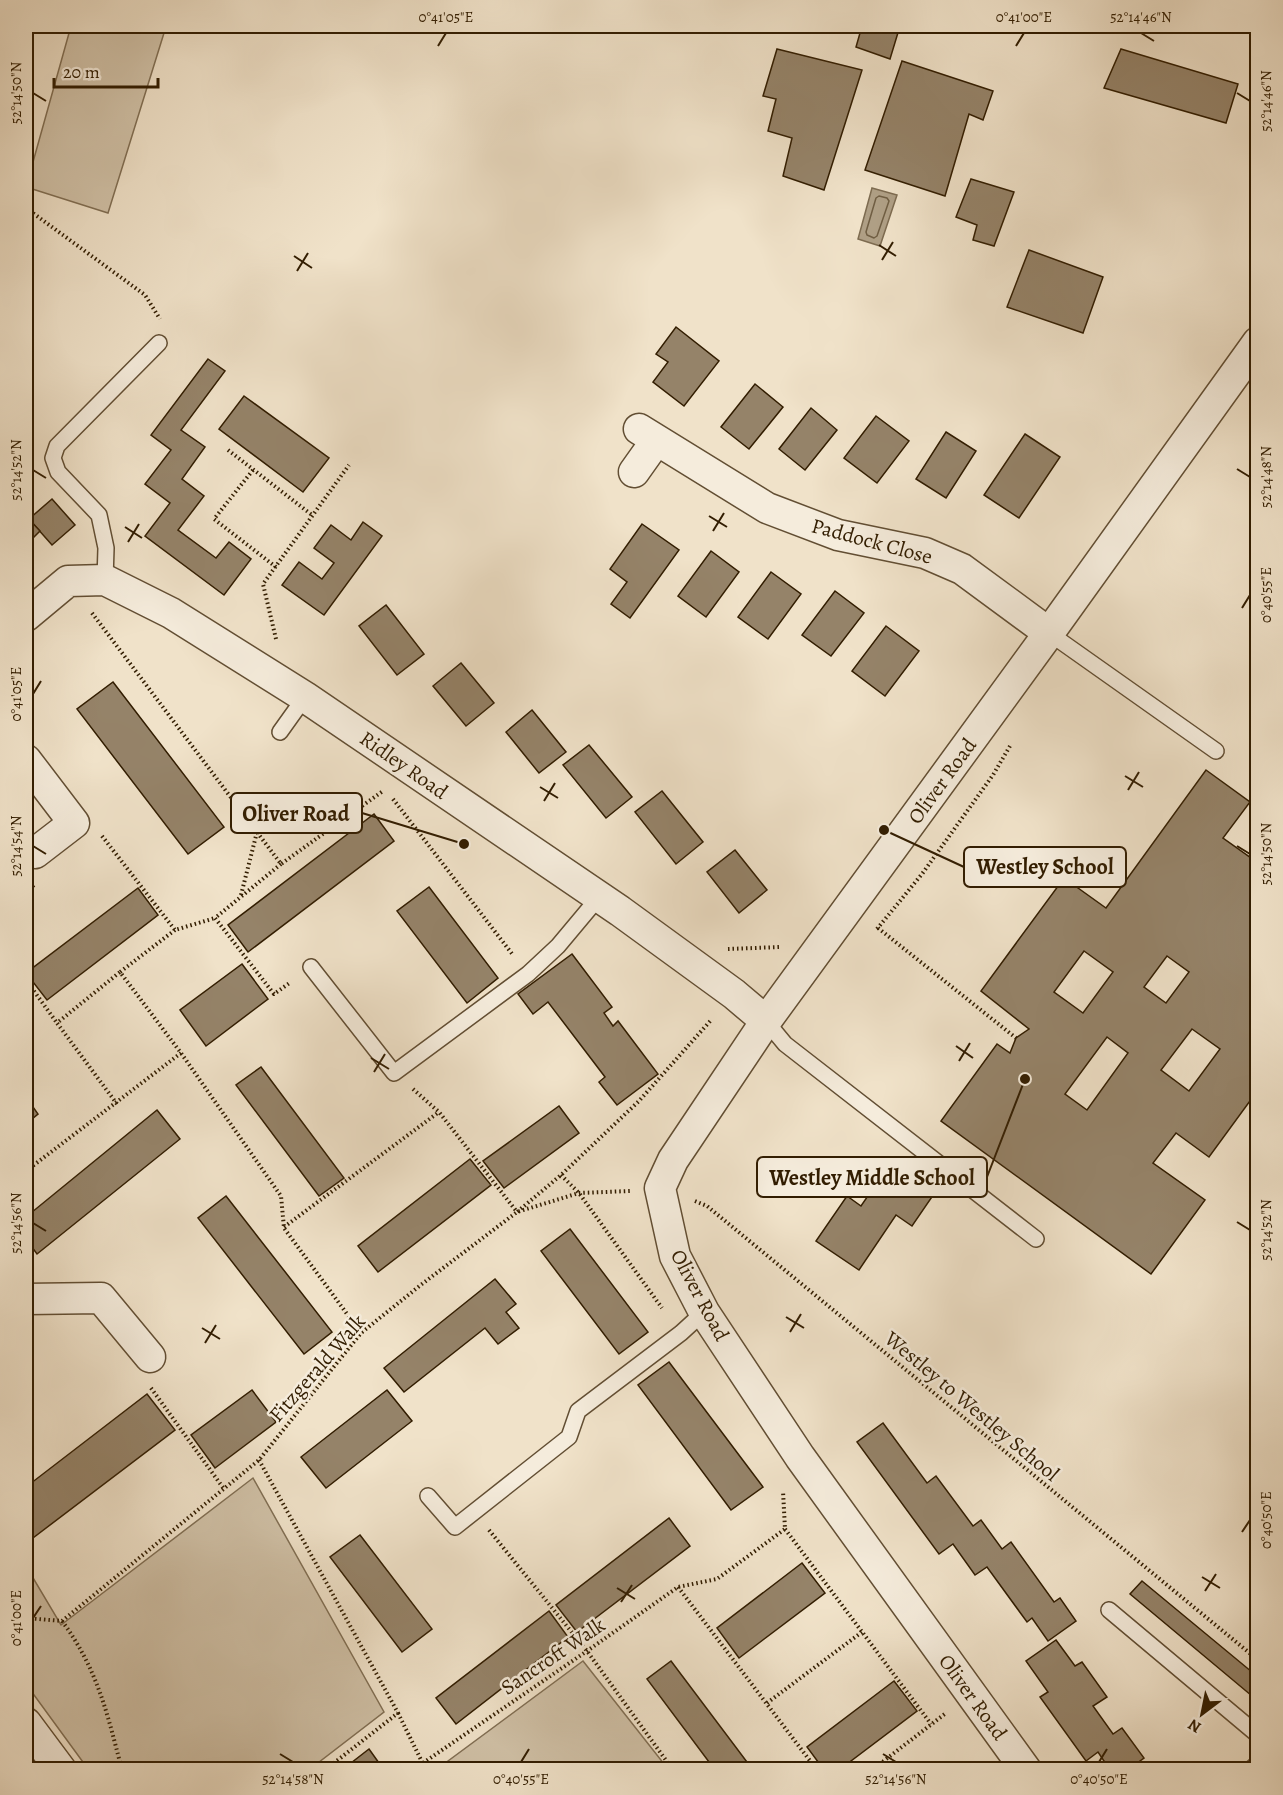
<svg xmlns="http://www.w3.org/2000/svg" width="1283" height="1795" viewBox="0 0 1283 1795" font-family="Alegreya,serif">
	<style>
		.green { fill: #d0c1a7; stroke: #816f54; stroke-width: 1.5 }
		.water { fill: #af9f85; stroke: #7d6b50; stroke-width: 1.5 }
		.lines { fill: none; stroke-linecap: round; stroke-linejoin: round }
		.shore { stroke: #705e43; stroke-width: 1.5 }
		.building { fill: #958369; stroke: #321d01; stroke-width: 1.5; fill-rule: evenodd }
		.lane-casing { stroke: #624e33; stroke-width: 18 }
		.street-casing { stroke: #624e33; stroke-width: 33 }
		.path { stroke: #321d01; stroke-width: 4; stroke-dasharray: 1.5 3; stroke-linecap: butt }
		.lane { stroke: #f5ecdc; stroke-width: 15 }
		.street { stroke: #f5ecdc; stroke-width: 30 }
		.ticks { fill: none; stroke: #321d01; stroke-width: 2 }
		.labels { text-anchor: middle; stroke-width: 5; stroke-linejoin: round; paint-order: stroke }
		.street-label { font-size: 21px; fill: #321d01; stroke: #f5ecdc }
		.leader { fill: none; stroke: #321d01; stroke-width: 2 }
		.callout-dot { fill: #321d01; stroke: #f5ecdc; stroke-width: 2 }
		.callout { fill: #f5ecdc; stroke: #321d01; stroke-width: 2 }
		.callout-label { font-size: 22px; text-anchor: middle; font-weight: bold; fill: #321d01 }
		.neatline { fill: none; stroke: #321d01; stroke-width: 2 }
		.ticks-label { font-size: 15px; text-anchor: middle; fill: #321d01 }
	</style>
	<rect width="100%" height="100%" fill="#f0e2c9"/>
	<filter id="stains"><feTurbulence type="fractalNoise" baseFrequency=".00333" numOctaves="4"/><feColorMatrix values="0 0 0 0 .2 0 0 0 0 .09 0 0 0 0 .02 0 0 0 .5 -.17"/></filter>
	<radialGradient id="worn" r=".72"><stop offset=".6" stop-color="#630" stop-opacity="0"/><stop offset="1" stop-color="#630" stop-opacity=".3"/></radialGradient>
	<g class="green">
		<path d="M71,26H136L164,33L108,213L26,187Z"/>
		<path d="M253,1478L384,1712L310,1769H88L26,1684V1566L61,1625Z"/>
		<path d="M583,1661L668,1769H446L444,1764Z"/>
	</g>
	<path class="water" d="M872,188L897,195L880,246L858,239Z"/>
	<g class="lines">
		<path class="shore" d="M879,196L887,198L889,201L877,236L874,238L867,235L866,232L876,198Z"/>
	</g>
	<g class="building">
		<path d="M862,26H900L890,59L856,47Z"/>
		<path d="M777,49L862,70L824,190L783,176L792,138L768,131L776,99L763,96Z"/>
		<path d="M1121,49L1238,84L1226,123L1104,88Z"/>
		<path d="M902,61L993,91L983,120L969,114L945,196L865,170Z"/>
		<path d="M971,179L1014,192L994,246L973,240L977,225L956,217Z"/>
		<path d="M1029,250L1103,277L1083,333L1007,307Z"/>
		<path d="M676,327L719,361L684,406L653,382L668,362L656,354Z"/>
		<path d="M208,359L225,371L181,430L205,447L182,479L204,496L178,530L216,558L229,542L251,559L224,595L145,536L170,503L145,484L171,450L151,435Z"/>
		<path d="M755,384L783,407L749,449L721,427Z"/>
		<path d="M244,396L329,458L303,492L219,429Z"/>
		<path d="M811,408L837,430L805,470L779,449Z"/>
		<path d="M876,416L909,441L877,483L844,458Z"/>
		<path d="M946,432L976,451L946,498L916,479Z"/>
		<path d="M1025,434L1060,457L1019,518L984,495Z"/>
		<path d="M52,499L75,525L52,545L29,519Z"/>
		<path d="M26,516L40,531L26,545Z"/>
		<path d="M363,522L382,536L324,615L282,585L299,562L322,579L334,563L314,548L331,525L351,540Z"/>
		<path d="M642,524L679,550L630,618L611,604L627,582L610,569Z"/>
		<path d="M711,551L739,572L706,617L678,596Z"/>
		<path d="M771,572L801,594L768,639L738,617Z"/>
		<path d="M835,591L864,613L831,656L802,635Z"/>
		<path d="M386,605L424,654L397,675L359,626Z"/>
		<path d="M886,626L919,651L885,696L852,671Z"/>
		<path d="M461,663L494,703L466,726L433,686Z"/>
		<path d="M113,682L224,827L188,854L77,709Z"/>
		<path d="M532,710L566,752L539,773L506,732Z"/>
		<path d="M589,745L632,797L606,818L563,765Z"/>
		<path d="M1206,770L1250,802L1223,838L1258,863V1090L1209,1157L1176,1133L1153,1163L1205,1200L1151,1274L941,1121L997,1044L1010,1053L1016,1038L1029,1029L981,991L1064,878L1106,908ZM1084,951L1113,972L1083,1013L1054,992ZM1167,956L1189,972L1166,1003L1144,987ZM1192,1029L1220,1049L1189,1091L1161,1070ZM1107,1037L1128,1053L1087,1110L1065,1094Z"/>
		<path d="M662,791L703,842L676,864L635,812Z"/>
		<path d="M374,814L394,841L248,952L228,925Z"/>
		<path d="M735,850L767,890L739,913L707,872Z"/>
		<path d="M429,887L498,978L467,1003L397,911Z"/>
		<path d="M138,888L158,915L47,1000L26,973Z"/>
		<path d="M572,954L612,1007L604,1013L613,1026L618,1021L658,1074L617,1105L599,1082L605,1077L548,1002L533,1014L518,994Z"/>
		<path d="M242,964L268,999L206,1046L180,1010Z"/>
		<path d="M261,1067L344,1178L319,1196L236,1085Z"/>
		<path d="M26,1097L38,1114L26,1124Z"/>
		<path d="M559,1106L579,1133L504,1188L483,1161Z"/>
		<path d="M157,1110L180,1139L37,1254L26,1239V1217Z"/>
		<path d="M470,1159L491,1185L378,1272L358,1246Z"/>
		<path d="M892,1161L936,1191L912,1226L896,1215L859,1270L816,1241L847,1196L861,1206Z"/>
		<path d="M226,1196L332,1332L304,1354L198,1218Z"/>
		<path d="M570,1229L648,1332L619,1354L541,1251Z"/>
		<path d="M495,1279L516,1304L506,1312L519,1328L498,1344L485,1328L404,1392L384,1368Z"/>
		<path d="M669,1362L763,1487L731,1510L638,1385Z"/>
		<path d="M252,1390L276,1422L215,1468L191,1435Z"/>
		<path d="M387,1390L412,1421L326,1488L301,1457Z"/>
		<path d="M147,1394L175,1430L29,1541L26,1536V1487Z"/>
		<path d="M883,1423L927,1483L936,1476L973,1526L981,1520L1002,1549L1011,1542L1054,1602L1060,1598L1076,1621L1048,1641L1032,1618L1027,1622L987,1567L975,1575L953,1544L939,1554L857,1442Z"/>
		<path d="M669,1518L690,1546L577,1632L556,1605Z"/>
		<path d="M360,1535L432,1629L402,1652L330,1557Z"/>
		<path d="M802,1563L825,1593L739,1658L717,1628Z"/>
		<path d="M1142,1581L1258,1677V1701L1130,1594Z"/>
		<path d="M549,1611L568,1637L456,1724L436,1698Z"/>
		<path d="M1056,1640L1075,1666L1082,1662L1107,1697L1093,1706L1113,1734L1122,1728L1144,1758L1136,1764L1140,1770H1110L1098,1752L1086,1761L1040,1697L1048,1692L1026,1661Z"/>
		<path d="M671,1661L753,1770H715L647,1679Z"/>
		<path d="M894,1681L917,1711L839,1770H824L807,1747Z"/>
		<path d="M369,1749L384,1770H342Z"/>
	</g>
	<g class="lines">
		<defs>
			<g id="lane">
				<path d="M105,580L106,548L99,515L58,472L53,458L57,446L159,343"/>
				<path d="M1049,633L1216,751"/>
				<path d="M280,732L305,697"/>
				<path d="M311,967L394,1073L528,974L558,946L599,897"/>
				<path d="M766,1021L785,1044L1036,1239"/>
				<path d="M428,1496L455,1527L569,1437L578,1411L681,1333L704,1312"/>
				<path d="M1109,1610L1258,1735"/>
				<path d="M1250,1770L1258,1763"/>
			</g>
			<g id="street">
				<path d="M639,429L767,508L838,535L925,553L962,569L1049,633"/>
				<path d="M634,472L656,441"/>
				<path d="M26,616L68,581L105,580L171,613L305,697L620,911L734,994L766,1021"/>
				<path d="M26,760L74,823L35,853"/>
				<path d="M26,1299L101,1298L150,1357"/>
				<path d="M26,1723L61,1770"/>
				<path d="M1026,1770L800,1457L704,1312L675,1256L660,1188L673,1160L766,1021L1049,633L1258,342"/>
			</g>
		</defs>
		<use href="#lane" class="lane-casing"/>
		<use href="#street" class="street-casing"/>
		<g class="path">
			<path d="M26,208L145,295L160,319"/>
			<path d="M228,450L312,515"/>
			<path d="M253,470L214,519L276,567"/>
			<path d="M92,613L281,864L383,791"/>
			<path d="M276,639L263,584L349,465"/>
			<path d="M393,799L513,955"/>
			<path d="M102,836L175,930L215,918"/>
			<path d="M281,864L215,918L274,994L291,982"/>
			<path d="M26,892L34,885"/>
			<path d="M241,895L257,832"/>
			<path d="M878,928L1016,1038"/>
			<path d="M877,929L922,874L993,775L1010,746"/>
			<path d="M175,930L120,972L181,1053L281,1196L284,1228L361,1333"/>
			<path d="M728,949L780,947"/>
			<path d="M26,980L57,1023"/>
			<path d="M413,1089L439,1112L517,1212L561,1175L639,1101L712,1019"/>
			<path d="M117,1104L57,1023L120,972"/>
			<path d="M26,1171L181,1053"/>
			<path d="M561,1175L579,1193L662,1308"/>
			<path d="M695,1201L707,1206L1258,1660"/>
			<path d="M284,1227L439,1112"/>
			<path d="M151,1388L224,1489"/>
			<path d="M259,1460L398,1713L325,1770"/>
			<path d="M785,1529L931,1724"/>
			<path d="M489,1530L587,1651L673,1770"/>
			<path d="M678,1587L817,1770"/>
			<path d="M26,1618L62,1621L259,1460L361,1333L422,1284L517,1212L579,1193L630,1191"/>
			<path d="M62,1621C98,1670 107,1713 122,1770"/>
			<path d="M767,1703L862,1632"/>
			<path d="M398,1713L426,1770"/>
			<path d="M423,1763L587,1651L678,1587L717,1579L785,1529L783,1491"/>
			<path d="M872,1770L946,1713"/>
		</g>
		<use href="#lane" class="lane"/>
		<use href="#street" class="street"/>
	</g>
	<path class="ticks" d="M1141,33L1154,41M438,46L446,33M1016,46L1024,33M33,93L46,101M1237,93L1250,101M879,245L896,256M294,256L312,268M882,260L893,242M297,271L308,253M1237,469L1250,477M33,470L46,478M709,516L727,527M125,527L142,538M713,531L724,513M128,542L139,524M1242,608L1250,595M33,694L41,681M1125,776L1143,787M540,787L558,798M1128,790L1139,772M544,801L555,783M33,846L46,854M1237,846L1250,854M956,1046L973,1058M371,1058L389,1069M959,1061L970,1043M374,1072L385,1054M1237,1222L1250,1230M33,1223L46,1231M786,1317L804,1328M202,1328L220,1339M790,1332L801,1314M205,1343L216,1325M1242,1532L1250,1520M1202,1577L1220,1588M617,1588L635,1599M1205,1591L1216,1574M621,1602L632,1585M33,1618L41,1606M280,1754L293,1762M883,1754L896,1762M521,1762L529,1749M1099,1762L1107,1749"/>
	<g class="labels">
		<g class="street-label">
			<text transform="translate(872 541) rotate(15)" y="7">Paddock Close</text>
			<text transform="translate(404 765) rotate(35)" y="7">Ridley Road</text>
			<text transform="translate(942 781) rotate(-54)" y="7">Oliver Road</text>
			<text transform="translate(700 1295) rotate(62)" y="7">Oliver Road</text>
			<text transform="translate(317 1368) rotate(-49)" y="7">Fitzgerald Walk</text>
			<text transform="translate(972 1406) rotate(40)" y="7">Westley to Westley School</text>
			<text transform="translate(553 1656) rotate(-34)" y="7">Sancroft Walk</text>
			<text transform="translate(973 1697) rotate(54)" y="7">Oliver Road</text>
		</g>
	</g>
	<path class="leader" d="M464 844L362 813M884 830L964 867M1025 1079L987 1177"/>
	<g class="callout-dot">
		<circle cx="464" cy="844" r="6"/>
		<circle cx="884" cy="830" r="6"/>
		<circle cx="1025" cy="1079" r="6"/>
	</g>
	<g class="callout">
		<rect x="231" y="793" width="131" height="40" rx="6"/>
		<rect x="964" y="847" width="162" height="40" rx="6"/>
		<rect x="757" y="1157" width="230" height="40" rx="6"/>
	</g>
	<g class="callout-label">
		<text x="296" y="821">Oliver Road</text>
		<text x="1045" y="874">Westley School</text>
		<text x="872" y="1185">Westley Middle School</text>
	</g>
	<rect width="1283" height="1795" fill="none" stroke="#f0e2c9" stroke-width="66"/>
	<g transform="translate(1202 1714) rotate(212)" stroke="#f5ecdc" stroke-width="4.5" paint-order="stroke">
	<path d="M0-4.5L10 22L0 15L-10 22Z" fill="#321d01"/>
	<text y="-9" font-size="16" font-weight="bold" text-anchor="middle" fill="#321d01">N</text>
	</g>
	<path d="M54 78v9h104v-9" fill="none" stroke="#321d01" stroke-width="3"/>
	<text x="63" y="78" font-size="18" fill="#321d01" stroke="#f5ecdc" stroke-width="4.5" paint-order="stroke">20 m</text>
	<rect x="33" y="33" width="1217" height="1729" class="neatline"/>
	<g class="ticks-label">
		<text x="446" y="22">0°41'05"E</text>
		<text x="1024" y="22">0°41'00"E</text>
		<text x="1141" y="22">52°14'46"N</text>
		<text transform="translate(16 93) rotate(-90)" y="5">52°14'50"N</text>
		<text transform="translate(1266 101) rotate(-90)" y="5">52°14'46"N</text>
		<text transform="translate(16 470) rotate(-90)" y="5">52°14'52"N</text>
		<text transform="translate(1266 477) rotate(-90)" y="5">52°14'48"N</text>
		<text transform="translate(1266 595) rotate(-90)" y="5">0°40'55"E</text>
		<text transform="translate(16 694) rotate(-90)" y="5">0°41'05"E</text>
		<text transform="translate(16 846) rotate(-90)" y="5">52°14'54"N</text>
		<text transform="translate(1266 854) rotate(-90)" y="5">52°14'50"N</text>
		<text transform="translate(16 1223) rotate(-90)" y="5">52°14'56"N</text>
		<text transform="translate(1266 1230) rotate(-90)" y="5">52°14'52"N</text>
		<text transform="translate(1266 1520) rotate(-90)" y="5">0°40'50"E</text>
		<text transform="translate(16 1618) rotate(-90)" y="5">0°41'00"E</text>
		<text x="293" y="1784">52°14'58"N</text>
		<text x="521" y="1784">0°40'55"E</text>
		<text x="896" y="1784">52°14'56"N</text>
		<text x="1099" y="1784">0°40'50"E</text>
	</g>
	<rect width="100%" height="100%" filter="url(#stains)"/>
	<rect width="100%" height="100%" fill="url(#worn)"/>
</svg>
